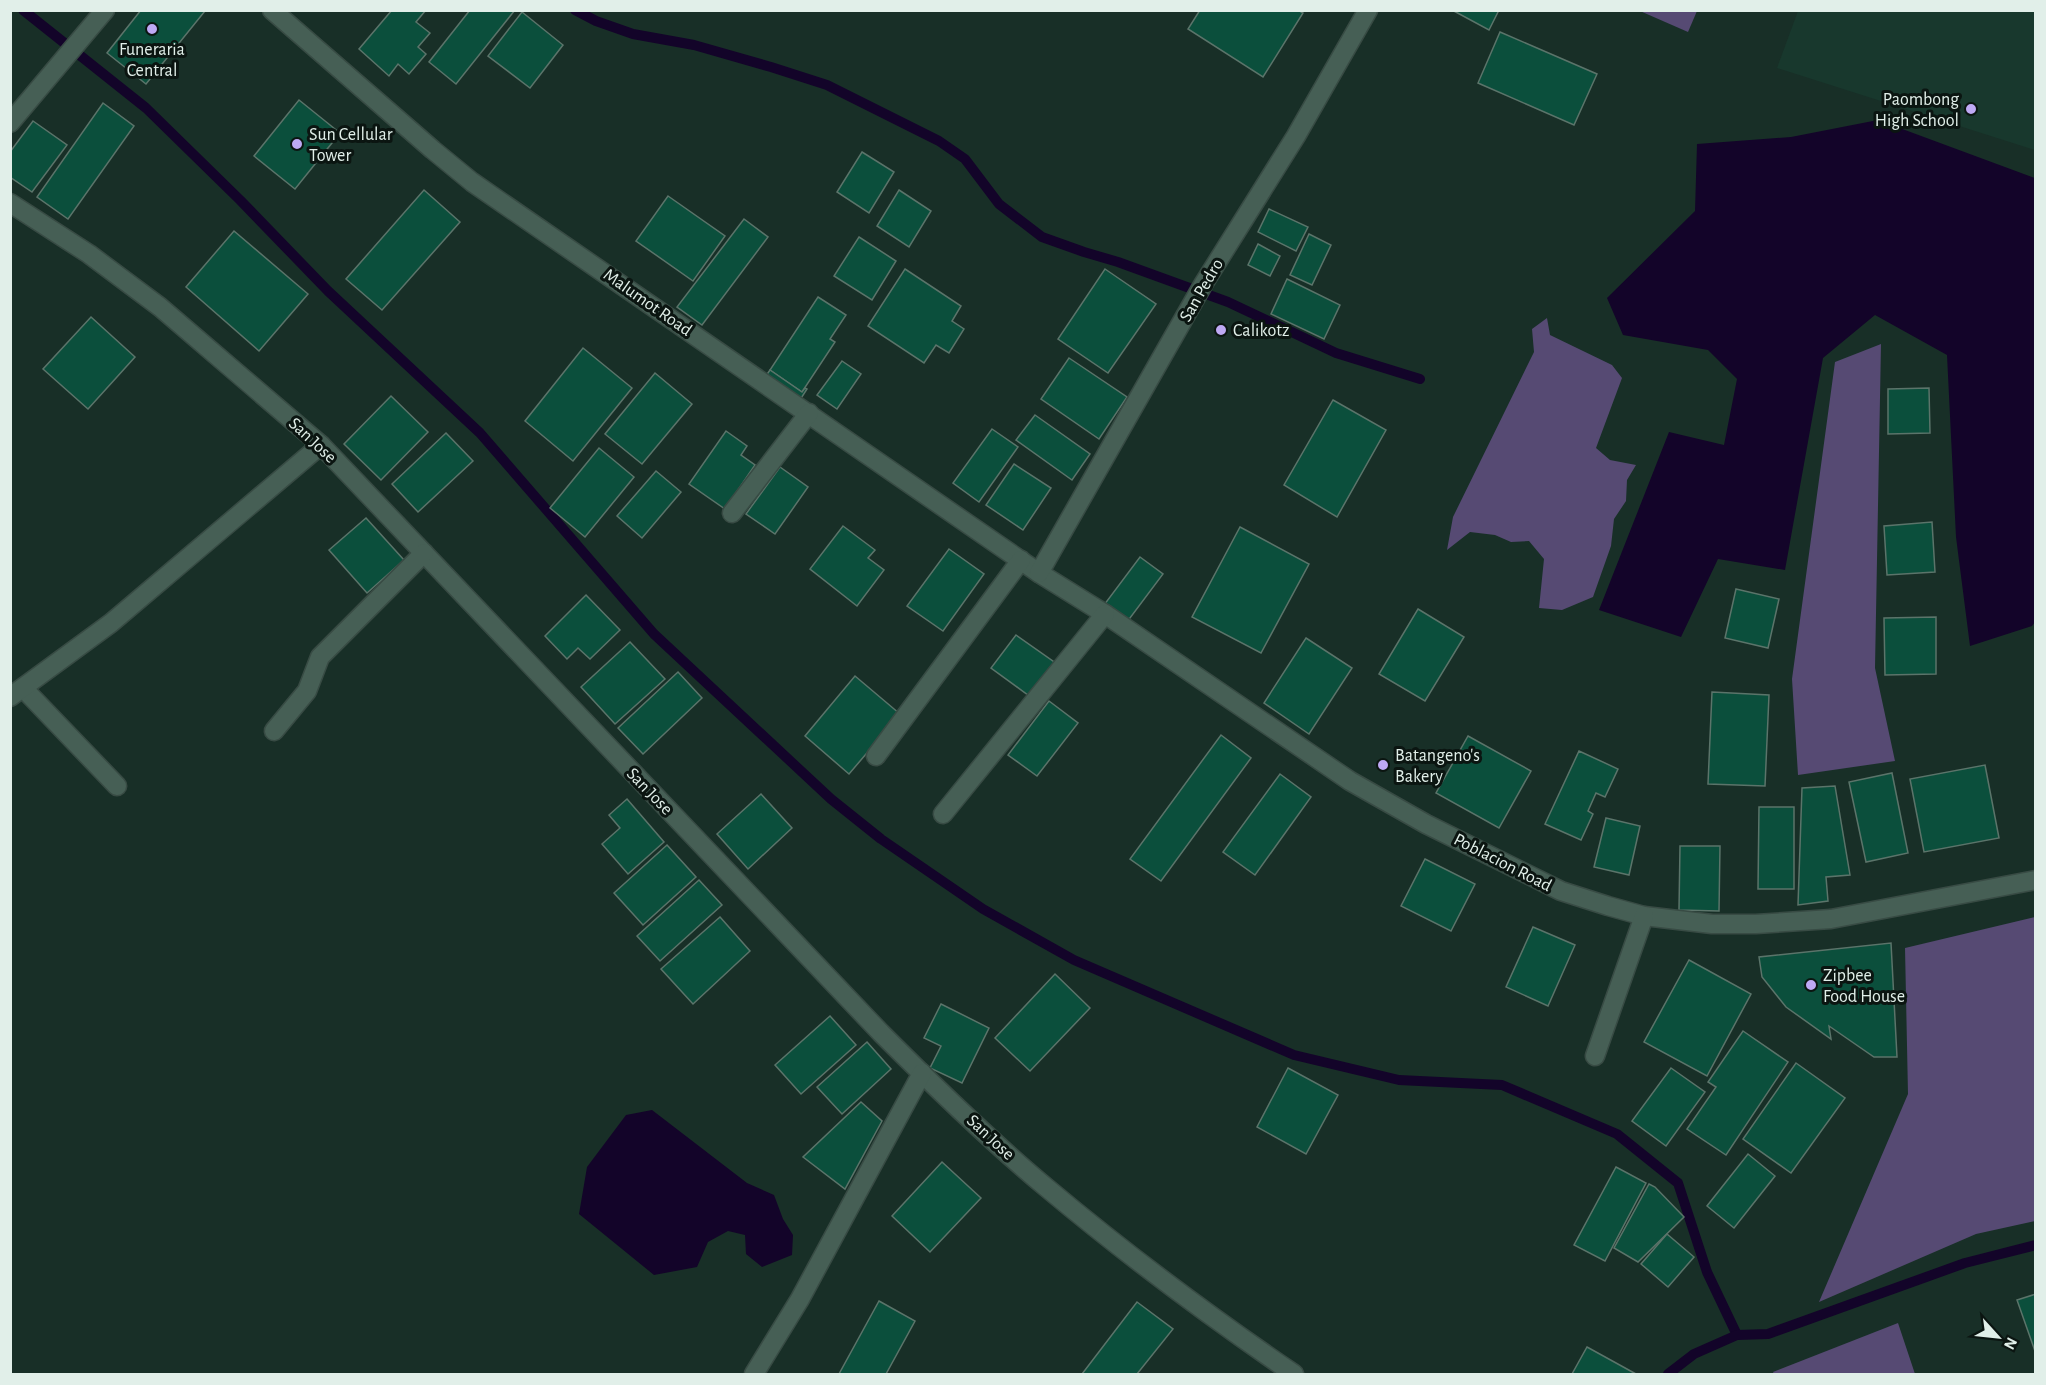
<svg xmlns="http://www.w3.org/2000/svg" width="2046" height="1385" viewBox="0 0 2046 1385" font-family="'Alegreya Sans',sans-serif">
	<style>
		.built { fill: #18382d }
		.green { fill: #564a73 }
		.water { fill: #130429 }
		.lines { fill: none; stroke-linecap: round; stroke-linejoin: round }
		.stream { stroke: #130429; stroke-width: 10 }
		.building { fill: #0b4f3c; stroke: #5b746a; stroke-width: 1.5 }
		.minor-casing { stroke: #384b44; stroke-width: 21 }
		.minor { stroke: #465f55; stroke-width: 18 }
		.poi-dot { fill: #bea9f4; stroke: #0b1511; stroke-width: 2 }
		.labels { text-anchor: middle; stroke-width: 6; stroke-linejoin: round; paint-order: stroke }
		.poi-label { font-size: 18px; fill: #e1efe9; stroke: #0b1511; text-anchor: start }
		.street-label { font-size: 18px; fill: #e1efe9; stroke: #0b1511 }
	</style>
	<rect width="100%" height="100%" fill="#182f27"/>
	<path class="built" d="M1798,11H2035V150L1777,68Z"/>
	<g class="green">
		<path d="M1640,11H1697L1688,32Z"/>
		<path d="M1547,318L1550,335L1612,365L1622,378L1596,448L1610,460L1636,465L1627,480L1626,501L1614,519L1611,546L1593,597L1562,610L1539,608L1544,559L1529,541L1511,542L1495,535L1470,532L1447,550L1453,517L1534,352L1532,329Z"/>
		<path d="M1881,344L1875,668L1895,761L1798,775L1792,679L1835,362Z"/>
		<path d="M2035,917V1221L1976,1234L1819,1302L1908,1094L1905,948Z"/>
		<path d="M1898,1323L1915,1374H1774L1773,1372Z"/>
	</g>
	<g class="water">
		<path d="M1878,120L2035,178V622L2032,626L1970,646L1956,537L1947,355L1875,315L1823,358L1785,570L1718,559L1681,637L1599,610L1669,432L1724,445L1737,379L1708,350L1623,335L1607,298L1695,211L1697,144L1791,137Z"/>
		<path d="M652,1110L747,1183L774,1195L783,1219L793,1235L792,1255L762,1267L746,1254L745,1235L728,1231L708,1242L697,1267L654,1275L579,1214L587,1167L626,1115Z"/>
	</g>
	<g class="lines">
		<g class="stream">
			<path d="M23,10L146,108L240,200L328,291L480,433L654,634L831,799L881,839L983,909L1074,960L1294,1055L1399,1080L1502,1085L1617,1134L1678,1183L1707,1272L1737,1335"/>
			<path d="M575,10L596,21L633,34L694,45L771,67L827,85L939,141L965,159L999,204L1042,237L1084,252L1118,262L1228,302L1336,353L1420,379"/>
			<path d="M1668,1374L1694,1354L1737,1335L1768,1334L1965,1263L2036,1245"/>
		</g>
	</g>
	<g class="building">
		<path d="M141,10L205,11L146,84L107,53Z"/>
		<path d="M392,10H426L416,22L430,33L418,47L426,54L409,74L398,64L389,76L359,49Z"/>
		<path d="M470,10H515L456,84L429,62Z"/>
		<path d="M1200,10H1298L1303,13L1263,77L1188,29Z"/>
		<path d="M1452,10H1499L1489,30Z"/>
		<path d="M522,12L563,45L530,88L488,56Z"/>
		<path d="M1500,32L1597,74L1574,125L1478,83Z"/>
		<path d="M299,100L340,133L295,189L254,156Z"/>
		<path d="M103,103L134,126L68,219L37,197Z"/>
		<path d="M33,121L67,145L32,192L10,177V152Z"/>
		<path d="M862,152L894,172L869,213L837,192Z"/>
		<path d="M424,190L460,222L382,310L346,279Z"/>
		<path d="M899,190L931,211L909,247L877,226Z"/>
		<path d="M668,196L725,236L693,281L636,241Z"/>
		<path d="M1269,209L1308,227L1296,251L1258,232Z"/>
		<path d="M744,219L768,237L702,325L677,307Z"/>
		<path d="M234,231L308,294L259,351L186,287Z"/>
		<path d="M1309,234L1331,245L1312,285L1290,275Z"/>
		<path d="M859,237L896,261L872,300L834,276Z"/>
		<path d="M1258,244L1280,256L1270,276L1248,265Z"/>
		<path d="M905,269L961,306L952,321L964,329L949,353L936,345L924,363L868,326Z"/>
		<path d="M1105,269L1156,304L1108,373L1058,339Z"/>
		<path d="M1287,279L1340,305L1324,339L1271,314Z"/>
		<path d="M818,297L846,315L830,339L835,342L802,392L770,370Z"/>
		<path d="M91,317L135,357L88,409L43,369Z"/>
		<path d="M583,348L632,388L573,461L525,421Z"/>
		<path d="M1069,358L1127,397L1099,439L1041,399Z"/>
		<path d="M842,361L861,374L837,409L817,395Z"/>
		<path d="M770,370L802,392L805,388L807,389L798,403L763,380Z"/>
		<path d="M655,373L692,404L642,464L605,434Z"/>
		<path d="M1929,388L1930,433L1888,434V389Z"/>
		<path d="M391,396L428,432L381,480L344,444Z"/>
		<path d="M1333,400L1386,430L1337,517L1284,485Z"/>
		<path d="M1035,415L1090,454L1072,480L1016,440Z"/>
		<path d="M992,429L1018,447L979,502L953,483Z"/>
		<path d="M726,431L747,446L741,455L755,465L725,509L689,484Z"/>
		<path d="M446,433L473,461L418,512L392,484Z"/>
		<path d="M599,448L634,477L585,537L550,508Z"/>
		<path d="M1014,464L1051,488L1023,530L986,505Z"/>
		<path d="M780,467L808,487L775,534L746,514Z"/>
		<path d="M656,471L681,492L642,538L617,516Z"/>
		<path d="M366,518L404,560L367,593L329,550Z"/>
		<path d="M1932,522L1935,572L1887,575L1884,526Z"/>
		<path d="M843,526L875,550L868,558L884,570L857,606L810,569Z"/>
		<path d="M1240,527L1309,564L1261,653L1192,617Z"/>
		<path d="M949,549L984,574L943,631L907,606Z"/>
		<path d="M1140,557L1163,574L1127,622L1104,605Z"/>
		<path d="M1736,589L1779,599L1768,648L1725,638Z"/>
		<path d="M586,595L620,630L590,659L578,648L567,659L545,636Z"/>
		<path d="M1418,609L1464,637L1425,701L1379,674Z"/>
		<path d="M1936,617V674L1885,675L1884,618Z"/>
		<path d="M1016,635L1057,664L1032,698L991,668Z"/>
		<path d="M1306,638L1352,668L1309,734L1264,703Z"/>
		<path d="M630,642L665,679L615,724L581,687Z"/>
		<path d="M678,672L702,698L643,754L618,728Z"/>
		<path d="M855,676L900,714L849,774L805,736Z"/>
		<path d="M1712,692L1769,695L1765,786L1708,784Z"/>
		<path d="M1049,701L1078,723L1037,776L1008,755Z"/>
		<path d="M1221,735L1251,758L1161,881L1130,859Z"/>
		<path d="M1468,736L1531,771L1499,828L1436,793Z"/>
		<path d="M1579,751L1618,769L1605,797L1596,793L1588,811L1593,814L1581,840L1545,824Z"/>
		<path d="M1985,765L1999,838L1924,852L1910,779Z"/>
		<path d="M1892,773L1908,853L1866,862L1849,782Z"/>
		<path d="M1280,774L1311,797L1255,875L1223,852Z"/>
		<path d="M1835,786L1850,875L1826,877L1828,901L1798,905L1802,788Z"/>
		<path d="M761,794L792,828L748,869L717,834Z"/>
		<path d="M627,799L664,842L628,874L602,844L620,828L609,815Z"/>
		<path d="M1759,807H1794V889H1758Z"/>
		<path d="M1606,818L1640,826L1629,875L1594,867Z"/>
		<path d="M667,845L696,877L643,925L614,893Z"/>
		<path d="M1680,846H1720L1719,911L1679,910Z"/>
		<path d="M1425,859L1475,884L1451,931L1401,906Z"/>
		<path d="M699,880L722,905L660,961L637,936Z"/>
		<path d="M720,917L750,951L693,1004L661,969Z"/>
		<path d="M1533,927L1575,945L1548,1006L1506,987Z"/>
		<path d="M1891,943L1897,1057H1874L1829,1026L1831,1039L1786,1007L1762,977L1759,957Z"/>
		<path d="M1689,960L1751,994L1707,1076L1644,1042Z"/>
		<path d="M1055,974L1090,1008L1030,1071L995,1038Z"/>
		<path d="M941,1004L989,1028L962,1083L930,1068L941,1046L924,1038Z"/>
		<path d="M830,1016L856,1045L801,1094L775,1065Z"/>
		<path d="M1743,1031L1788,1062L1726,1155L1687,1129L1716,1087L1708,1082Z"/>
		<path d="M867,1042L891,1069L842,1114L817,1087Z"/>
		<path d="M1796,1063L1845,1098L1791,1173L1743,1139Z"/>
		<path d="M1288,1068L1338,1095L1306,1154L1257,1127Z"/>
		<path d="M1671,1068L1705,1092L1666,1146L1632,1121Z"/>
		<path d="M861,1102L882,1121L845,1189L803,1157Z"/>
		<path d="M1748,1154L1775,1176L1734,1228L1707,1206Z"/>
		<path d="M942,1162L981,1198L930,1252L892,1216Z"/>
		<path d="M1616,1167L1646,1183L1605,1261L1574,1245Z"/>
		<path d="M1649,1184L1655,1187L1684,1217L1638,1262L1614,1248Z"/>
		<path d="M1667,1234L1694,1257L1668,1287L1641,1264Z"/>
		<path d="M2036,1294V1354L2017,1300Z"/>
		<path d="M879,1301L915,1321L886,1374H839Z"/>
		<path d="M1137,1302L1173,1329L1137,1374H1082Z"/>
		<path d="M1587,1347L1636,1374H1572Z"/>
	</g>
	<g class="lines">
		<defs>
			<g id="minor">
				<path d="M272,10L433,150L472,182L1039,573L1105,614L1350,781L1426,824L1561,891L1608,906L1644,916L1712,924H1756L1831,919L2036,880"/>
				<path d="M10,123L105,10"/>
				<path d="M10,203L89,254L160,307L321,445L881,1033C934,1086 990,1141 1047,1188C1127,1255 1209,1316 1294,1374"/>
				<path d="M732,513L809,413"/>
				<path d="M1039,573L1204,283L1296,136L1368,10"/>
				<path d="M23,688L117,786"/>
				<path d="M10,697L111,623L321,445"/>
				<path d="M274,731L307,691L320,657L424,553"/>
				<path d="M876,756L1021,560"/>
				<path d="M943,814L1105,614"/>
				<path d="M1595,1056L1644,916"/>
				<path d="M754,1374L800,1299L922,1073"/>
			</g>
		</defs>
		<use href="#minor" class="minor-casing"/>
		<use href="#minor" class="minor"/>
	</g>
	<g class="poi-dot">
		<circle cx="152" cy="29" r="6"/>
		<circle cx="1971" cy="109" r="6"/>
		<circle cx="297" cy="144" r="6"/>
		<circle cx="1221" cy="330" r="6"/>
		<circle cx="1383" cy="765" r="6"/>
		<circle cx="1811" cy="985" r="6"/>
	</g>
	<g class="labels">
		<g class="poi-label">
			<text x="152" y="55" text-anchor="middle">Funeraria<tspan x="152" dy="21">Central</tspan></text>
			<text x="1959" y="105" text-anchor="end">Paombong<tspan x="1959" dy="21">High School</tspan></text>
			<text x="309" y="140">Sun Cellular<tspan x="309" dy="21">Tower</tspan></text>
			<text x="1233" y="336">Calikotz</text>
			<text x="1395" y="761">Batangeno's<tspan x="1395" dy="21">Bakery</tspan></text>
			<text x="1823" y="981">Zipbee<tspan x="1823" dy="21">Food House</tspan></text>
		</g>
		<g class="street-label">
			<text transform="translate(1201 290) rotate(-60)" y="6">San Pedro</text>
			<text transform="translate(648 302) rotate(35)" y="6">Malumot Road</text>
			<text transform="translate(313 440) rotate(43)" y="6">San Jose</text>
			<text transform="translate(650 791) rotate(46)" y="6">San Jose</text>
			<text transform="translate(1503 862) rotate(27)" y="6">Poblacion Road</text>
			<text transform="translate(991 1137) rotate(43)" y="6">San Jose</text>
		</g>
	</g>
	<rect width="2046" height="1385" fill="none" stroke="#e1efe9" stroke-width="24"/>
	<g transform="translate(1998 1337) rotate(117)" stroke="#0b1511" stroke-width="4.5" paint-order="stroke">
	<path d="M0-4.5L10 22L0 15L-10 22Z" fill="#e1efe9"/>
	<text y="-9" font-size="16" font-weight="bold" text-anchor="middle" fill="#e1efe9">N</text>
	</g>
</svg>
